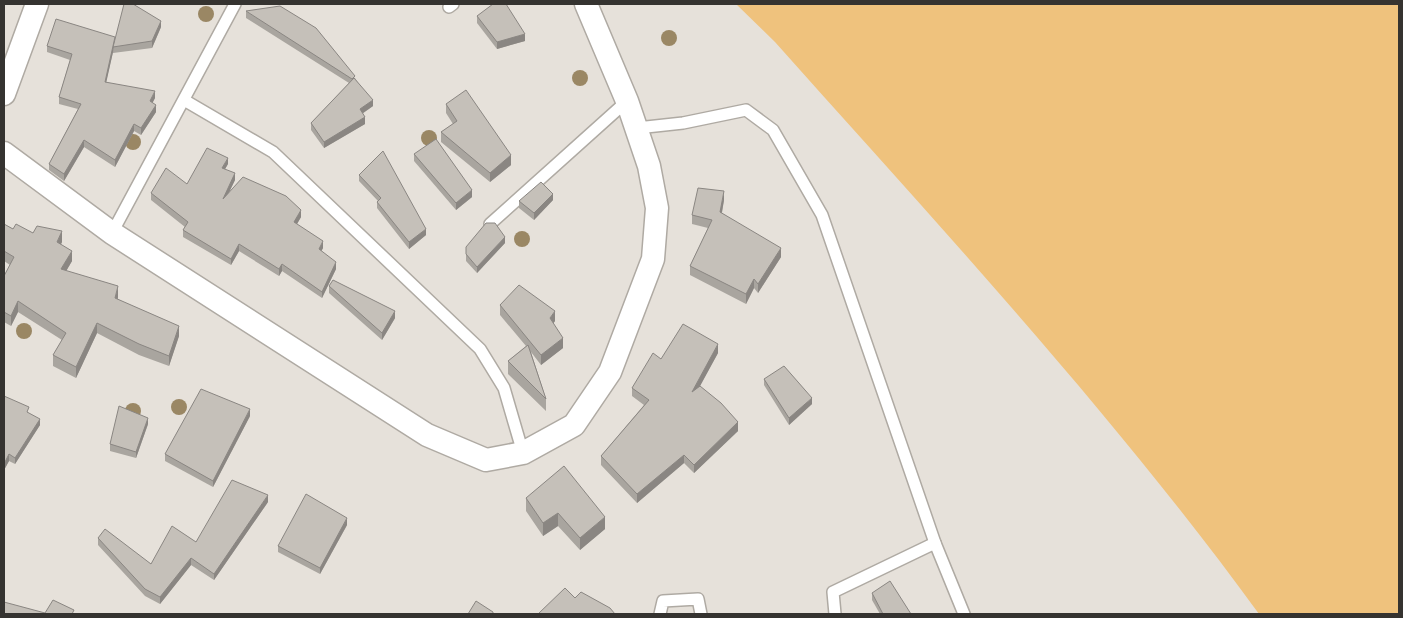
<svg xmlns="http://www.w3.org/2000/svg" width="1403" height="618" viewBox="0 0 1403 618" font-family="'Noto Sans',sans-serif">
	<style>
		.green { fill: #efc27d }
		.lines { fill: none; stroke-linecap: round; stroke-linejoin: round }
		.service-casing { stroke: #afaaa3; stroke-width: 14 }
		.minor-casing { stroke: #afaaa3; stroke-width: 25 }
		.service { stroke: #fff; stroke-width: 11 }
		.minor { stroke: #fff; stroke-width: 22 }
		.tree { fill: #9a8764 }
		.wall { fill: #a9a59f }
		.shaded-wall { fill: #8a8682 }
		.building { fill: #c5c0b9; stroke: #8a8682 }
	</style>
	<rect width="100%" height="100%" fill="#e6e1da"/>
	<path class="green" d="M736,4H1399V614H1259C1112,412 941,228 775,42Z"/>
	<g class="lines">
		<defs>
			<g id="service">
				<path d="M449,7L453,4"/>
				<path d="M184,100L273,152L480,349L504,388L523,453"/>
				<path d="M637,128L683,123L746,110L773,130L822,215L935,543L964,614"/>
				<path d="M490,224L627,101"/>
				<path d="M112,233L235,4"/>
				<path d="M660,614L663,601L698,599L701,614"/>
				<path d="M835,614L833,592L935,543"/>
			</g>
			<g id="minor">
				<path d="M4,94L37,4"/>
				<path d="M4,153L112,233L427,435L486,460L523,453L574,425L610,372L653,259L657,208L649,166L627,101L586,4"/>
			</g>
		</defs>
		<use href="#service" class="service-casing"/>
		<use href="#minor" class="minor-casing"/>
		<use href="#service" class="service"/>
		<use href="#minor" class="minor"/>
	</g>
	<g class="tree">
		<circle cx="206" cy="14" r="8"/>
		<circle cx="669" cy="38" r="8"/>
		<circle cx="580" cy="78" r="8"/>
		<circle cx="429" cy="138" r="8"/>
		<circle cx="133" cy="142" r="8"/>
		<circle cx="522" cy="239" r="8"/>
		<circle cx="24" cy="331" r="8"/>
		<circle cx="179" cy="407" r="8"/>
		<circle cx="133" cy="411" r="8"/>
	</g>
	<g class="wall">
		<path d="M246,11L355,78L373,106L362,114L365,124L324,148L311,130V123L349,83L246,18Z"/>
		<path d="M477,16L525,41L497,49L477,23Z"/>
		<path d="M161,27L152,48L113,53V52L106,82L155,98L152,103L156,112L141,135L134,131L115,167L84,147L64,181L49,170V164L78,109L59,104V97L70,60L47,52V46L115,40Z"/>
		<path d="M446,104L511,165L490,182L441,142V132L453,124L446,113Z"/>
		<path d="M414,154L472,197L456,210L414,161Z"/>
		<path d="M228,164L225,169L235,180L229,192L301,217L297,224L323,248L321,251L336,269L322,298L282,271L279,276L239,251L231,265L183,237V230L185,227L151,200V193L187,184Z"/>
		<path d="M359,175L426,235L409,249L377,208V202L378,201L359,181Z"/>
		<path d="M553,200L534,220L519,208V201Z"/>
		<path d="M724,200L722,213L781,257L758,293L754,288L746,304L690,275V266L708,228L692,224V215Z"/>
		<path d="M4,224L13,229L33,233L62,242L61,244L72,261L66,271L118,297V299L179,336L169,366L139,355L97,333L76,378L53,366V355L62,340L18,312L11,326L4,322V276L10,265L4,261Z"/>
		<path d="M505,243L477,273L466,261V247Z"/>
		<path d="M329,286L395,318L382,340L329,293Z"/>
		<path d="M500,305L555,321L553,323L563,348L541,365L531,352L546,399V411L508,374V361L526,346L500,315Z"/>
		<path d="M718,353L699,387L738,431L694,473L684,463L637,503L601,465V456L644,405L632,396V388L661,359Z"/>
		<path d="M764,379L812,404L789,425L764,385Z"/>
		<path d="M4,396L29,413L40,425L15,464L9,461L4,470Z"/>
		<path d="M250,416L213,487L165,461V454Z"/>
		<path d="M148,424L136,458L110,451V444Z"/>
		<path d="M526,498L605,529L580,550L558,526L543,536L526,511Z"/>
		<path d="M268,502L214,580L191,565L160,604L145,596L98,545V538L151,564L196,542Z"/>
		<path d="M347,525L320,574L278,552V546Z"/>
		<path d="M872,593L911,614H880L872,600Z"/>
	</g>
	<g class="shaded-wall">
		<path d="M161,21V27L152,48V41Z"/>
		<path d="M525,34V41L497,49V42Z"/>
		<path d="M115,37L113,52L105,88V82Z"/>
		<path d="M155,91V98L150,108V101Z"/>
		<path d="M373,100V106L360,115V109Z"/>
		<path d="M156,105V112L141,135V128Z"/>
		<path d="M365,117V124L324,148V142Z"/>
		<path d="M134,124V131L115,167V160Z"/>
		<path d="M84,140V147L64,181V174Z"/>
		<path d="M511,155V165L490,182V173Z"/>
		<path d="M228,158V164L222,174V168Z"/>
		<path d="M235,173V180L223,205V199Z"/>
		<path d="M472,190V197L456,210V203Z"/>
		<path d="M724,191V200L720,222V212Z"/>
		<path d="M553,194V200L534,220V213Z"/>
		<path d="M301,210V217L294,229V222Z"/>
		<path d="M426,229V235L409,249V242Z"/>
		<path d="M62,231V242L57,252V242Z"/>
		<path d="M505,237V243L477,273V267Z"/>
		<path d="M323,241V248L319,256V249Z"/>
		<path d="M239,244V251L231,265V259Z"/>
		<path d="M781,248V257L758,293V284Z"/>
		<path d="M72,251V261L61,280V269Z"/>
		<path d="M336,262V269L322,298V292Z"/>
		<path d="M282,264V271L279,276V269Z"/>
		<path d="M754,279V288L746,304V294Z"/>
		<path d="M118,286V297L115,308V298Z"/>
		<path d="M18,301V312L11,326V316Z"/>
		<path d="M395,311V318L382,340V333Z"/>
		<path d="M555,311V321L550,328V318Z"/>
		<path d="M97,323V333L76,378V367Z"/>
		<path d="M179,326V336L169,366V356Z"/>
		<path d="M563,338V348L541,365V355Z"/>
		<path d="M718,344V353L692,401V392Z"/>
		<path d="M812,398V404L789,425V418Z"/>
		<path d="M250,409V416L213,487V481Z"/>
		<path d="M148,418V424L136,458V452Z"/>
		<path d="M40,419V425L15,464V458Z"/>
		<path d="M738,422V431L694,473V465Z"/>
		<path d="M9,454V461L4,470V464Z"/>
		<path d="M684,455V463L637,503V494Z"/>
		<path d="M268,495V502L214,580V574Z"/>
		<path d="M558,513V526L543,536V523Z"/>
		<path d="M605,517V529L580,550V538Z"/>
		<path d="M347,518V525L320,574V568Z"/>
		<path d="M191,558V565L160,604V597Z"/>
	</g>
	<g class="building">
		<path d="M124,4H133L161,21L152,41L113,47Z"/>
		<path d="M493,4H506L525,34L497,42L477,16Z"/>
		<path d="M280,6L316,28L355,76L352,79L246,11Z"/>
		<path d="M56,19L115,37L105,82L155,91L150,101L156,105L141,128L134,124L115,160L84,140L64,174L49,164L81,104L59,97L72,54L47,46Z"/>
		<path d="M354,78L373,100L360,109L365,117L324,142L311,123Z"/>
		<path d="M466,90L511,155L490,173L441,132L457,121L446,104Z"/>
		<path d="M436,139L472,190L456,203L414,154Z"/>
		<path d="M207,148L228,158L222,168L235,173L223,199L243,177L286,196L301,210L294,222L323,241L319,249L336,262L322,292L282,264L279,269L239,244L231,259L183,230L188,222L151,193L166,168L187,184Z"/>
		<path d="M383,151L426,229L409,242L377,202L381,198L359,175Z"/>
		<path d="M541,182L553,194L534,213L519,201Z"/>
		<path d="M698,188L724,191L720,212L781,248L758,284L754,279L746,294L690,266L712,220L692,215Z"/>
		<path d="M486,223H495L505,237L477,267L466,254V247Z"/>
		<path d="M4,224L13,229L16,224L33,233L37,226L62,231L57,242L72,251L61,269L118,286L115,298L179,326L169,356L139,344L97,323L76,367L53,355L66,333L18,301L11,316L4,312V276L14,257L4,251Z"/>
		<path d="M333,280L395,311L382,333L329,286Z"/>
		<path d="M519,285L555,311L550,318L563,338L541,355L500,305Z"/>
		<path d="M683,324L718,344L692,392L700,386L721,403L738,422L694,465L684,455L637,494L601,456L649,400L632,388L653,353L661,359Z"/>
		<path d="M528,345L546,399L508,361Z"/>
		<path d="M784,366L812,398L789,418L764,379Z"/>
		<path d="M201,389L250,409L213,481L165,454Z"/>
		<path d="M4,396L29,407L27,412L40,419L15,458L9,454L4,464Z"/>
		<path d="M119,406L148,418L136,452L110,444Z"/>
		<path d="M564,466L605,517L580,538L558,513L543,523L526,498Z"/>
		<path d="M232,480L268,495L214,574L191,558L160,597L145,589L98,538L105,529L151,564L172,526L196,542Z"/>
		<path d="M306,494L347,518L320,568L278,546Z"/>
		<path d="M890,581L911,614H883L872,593Z"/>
		<path d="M565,588L575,598L581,592L610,608L615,614H538Z"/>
		<path d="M53,600L74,610L72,614H4V602L45,613Z"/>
		<path d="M476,601L493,612V614H468Z"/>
	</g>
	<rect width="1403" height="618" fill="none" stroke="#353330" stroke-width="10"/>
</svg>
